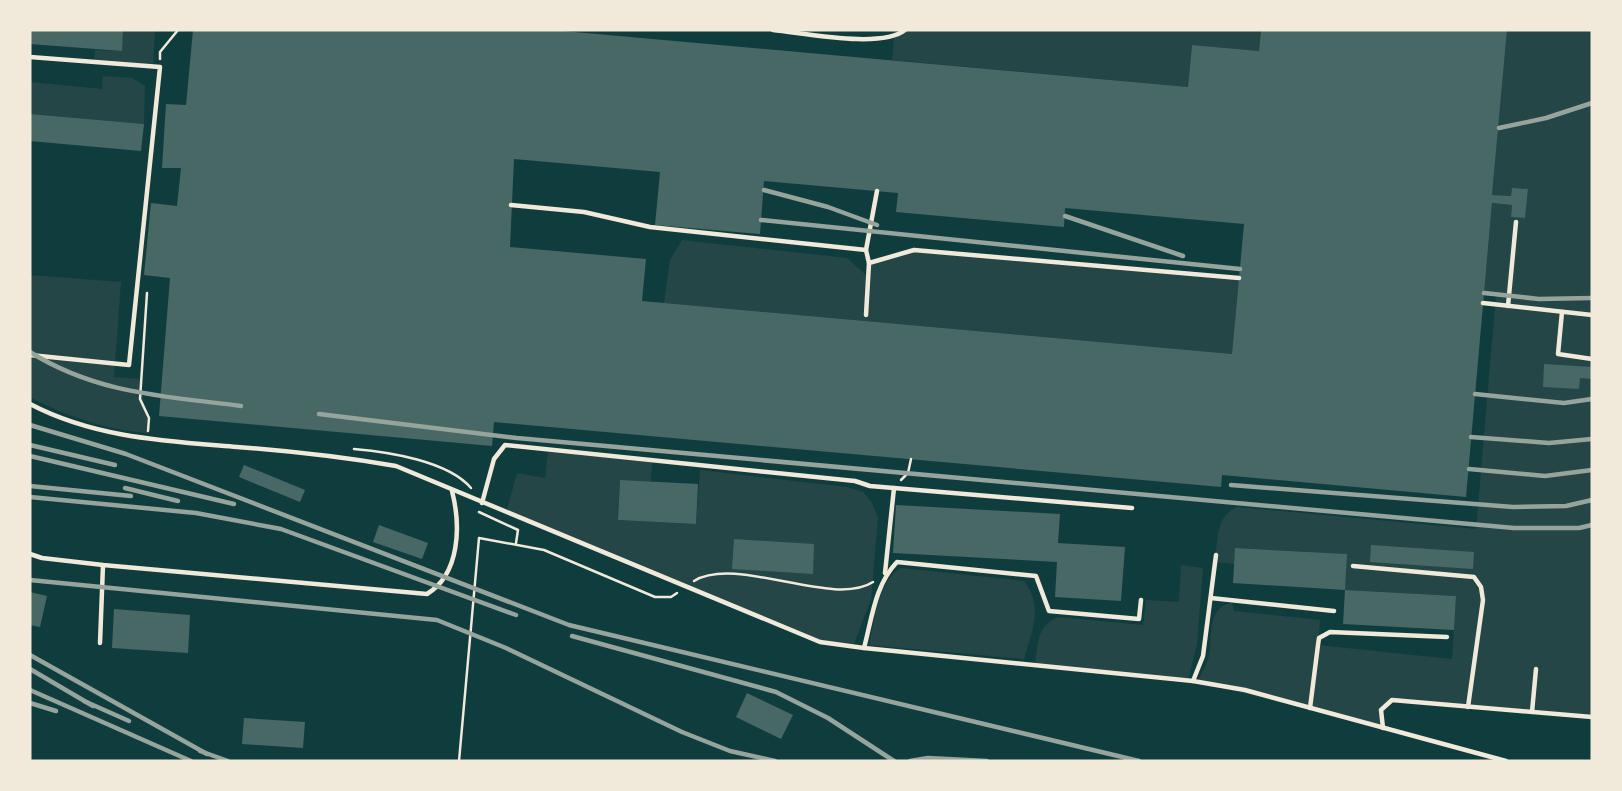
<svg xmlns="http://www.w3.org/2000/svg" width="1622" height="791" viewBox="0 0 1622 791" font-family="'Exo 2',sans-serif">
	<style>
		.green { fill: #244646 }
		.building { fill: #486865; fill-rule: evenodd }
		.lines { fill: none; stroke-linecap: round; stroke-linejoin: round }
		.path { stroke: #f1e9da; stroke-width: 2.5 }
		.service { stroke: #f1e9da; stroke-width: 4.5 }
		.rail { stroke: #97a49c; stroke-width: 4.5 }
	</style>
	<rect width="100%" height="100%" fill="#0f3d3e"/>
	<g class="green">
		<path d="M123,30H155L153,65L94,62L95,50L121,51Z"/>
		<path d="M905,30H1261L1259,51L1192,45L1188,87L892,60L894,37Z"/>
		<path d="M1507,30H1592V717L1392,700L1383,706L1384,728L1198,682C1201,673 1207,665 1209,656C1213,636 1206,607 1232,603L1234,611L1320,620L1318,645L1452,659L1456,596L1345,590L1346,554L1236,548L1234,564L1215,562C1218,540 1215,517 1237,507L1476,529L1496,295L1484,293L1492,203L1512,205L1511,217L1525,218L1528,190L1512,188L1511,196L1492,195Z"/>
		<path d="M103,76L132,78L145,86L144,124L30,114V82L102,89Z"/>
		<path d="M682,240L847,258L867,276L869,263L914,250L1239,278L1232,354L664,303L670,260Z"/>
		<path d="M30,275L121,282L114,377L142,379C140,399 149,414 148,433C106,430 66,416 30,397Z"/>
		<path d="M548,452L652,462L651,482L620,480L618,520L696,524L700,470L847,487L863,492L871,501L878,518L871,599L853,647L820,642L506,513L517,473L545,478Z"/>
		<path d="M1181,565L1203,568L1197,644L1188,681L1035,665C1038,645 1036,626 1058,617L1143,625L1146,600L1179,602Z"/>
		<path d="M901,568L1024,581C1044,607 1032,631 1024,659L869,645C875,620 877,582 901,568Z"/>
	</g>
	<g class="building">
		<path d="M30,30H123L122,51L30,44Z"/>
		<path d="M193,30H552L1188,87L1192,45L1259,51L1261,30H1507L1492,195L1511,196L1512,188L1528,189L1525,218L1511,217L1512,205L1492,203L1466,497L1222,475L1221,487L494,422L492,446L159,416L170,278L144,275L151,203L177,206L181,168H162L166,104L186,105ZM514,159L660,172L655,225L760,234L764,181L898,193L896,212L1064,227L1065,208L1244,224L1232,354L642,301L646,259L510,247Z"/>
		<path d="M30,114L144,124L141,151L30,141Z"/>
		<path d="M1544,364L1592,367V379L1580,378L1579,389L1543,387Z"/>
		<path d="M244,465L305,490L300,502L239,477Z"/>
		<path d="M620,480L698,484L696,524L618,520Z"/>
		<path d="M896,505L1060,514L1058,543L1125,547L1121,601L1055,597L1057,562L893,553Z"/>
		<path d="M379,525L428,543L422,559L373,542Z"/>
		<path d="M734,539L814,544L813,574L732,569Z"/>
		<path d="M1371,545L1474,552L1473,569L1370,562Z"/>
		<path d="M1235,548L1347,554L1345,590L1456,596L1454,630L1343,624L1345,590L1233,583Z"/>
		<path d="M30,592L47,596L40,627L30,625Z"/>
		<path d="M114,609L190,615L188,653L112,648Z"/>
		<path d="M747,693L793,715L781,739L736,717Z"/>
		<path d="M244,718L305,722L303,748L242,744Z"/>
	</g>
	<g class="lines">
		<g class="path">
			<path d="M160,59V52L178,30"/>
			<path d="M147,293L140,399L149,418L148,431"/>
			<path d="M354,449C389,452 448,461 471,488"/>
			<path d="M901,480L908,473L911,459"/>
			<path d="M479,512L518,530L516,543"/>
			<path d="M694,581C737,555 833,608 873,582"/>
			<path d="M459,761L479,538L544,550L655,597H671L677,593"/>
		</g>
		<g class="service">
			<path d="M773,30C805,33 881,49 905,30"/>
			<path d="M30,57L160,67L129,365L30,355"/>
			<path d="M511,205L584,212L650,227L866,250"/>
			<path d="M869,263L866,250L877,191"/>
			<path d="M1483,303L1592,315"/>
			<path d="M1508,306L1516,222"/>
			<path d="M1562,312L1558,354L1592,359"/>
			<path d="M866,315L869,263L914,250L1239,278"/>
			<path d="M30,404C95,438 165,441 237,447C290,451 343,457 396,466L820,642L864,648C872,618 875,585 897,562L1036,576L1049,611L1139,619L1141,600"/>
			<path d="M482,503L494,459L505,445L855,481L870,486L1132,508"/>
			<path d="M30,554L42,558L103,565L427,594C460,574 461,526 452,491"/>
			<path d="M1353,566L1474,577L1481,587L1483,600L1468,707"/>
			<path d="M885,573L894,488"/>
			<path d="M1211,598L1334,611"/>
			<path d="M100,643L103,565"/>
			<path d="M864,648L1193,681L1203,656L1216,555"/>
			<path d="M1193,681L1245,690L1506,761"/>
			<path d="M1310,708L1318,645L1319,638L1330,632L1447,637"/>
			<path d="M1532,712L1536,669"/>
			<path d="M1383,728L1381,710L1392,700L1592,717"/>
		</g>
		<g class="rail">
			<path d="M1499,128L1546,118L1592,103"/>
			<path d="M764,190L828,207L877,225"/>
			<path d="M1065,216L1183,256"/>
			<path d="M761,220L1240,269"/>
			<path d="M1484,293L1539,299L1592,298"/>
			<path d="M30,352C97,394 165,396 241,406"/>
			<path d="M1475,394L1564,403L1592,399"/>
			<path d="M319,414L517,438L1514,528H1579L1592,525"/>
			<path d="M30,425L126,454L569,625L1139,761"/>
			<path d="M1471,437L1549,443L1592,439"/>
			<path d="M30,445L115,465"/>
			<path d="M30,456L234,504"/>
			<path d="M1469,469L1545,476L1592,470"/>
			<path d="M1231,485L1513,507L1566,506L1592,500"/>
			<path d="M30,486L131,496"/>
			<path d="M125,488L178,501"/>
			<path d="M30,497L196,513L281,529L516,615"/>
			<path d="M30,580L437,620L506,648L682,732L730,751L775,761"/>
			<path d="M572,636L776,692L828,718L894,761"/>
			<path d="M30,655L207,754"/>
			<path d="M30,669L93,706"/>
			<path d="M30,690L191,761"/>
			<path d="M84,701L129,721"/>
			<path d="M30,703L56,711"/>
			<path d="M200,751L228,761"/>
			<path d="M910,761L928,758L987,761"/>
		</g>
	</g>
	<rect width="1622" height="791" fill="none" stroke="#f1e9da" stroke-width="63"/>
</svg>
